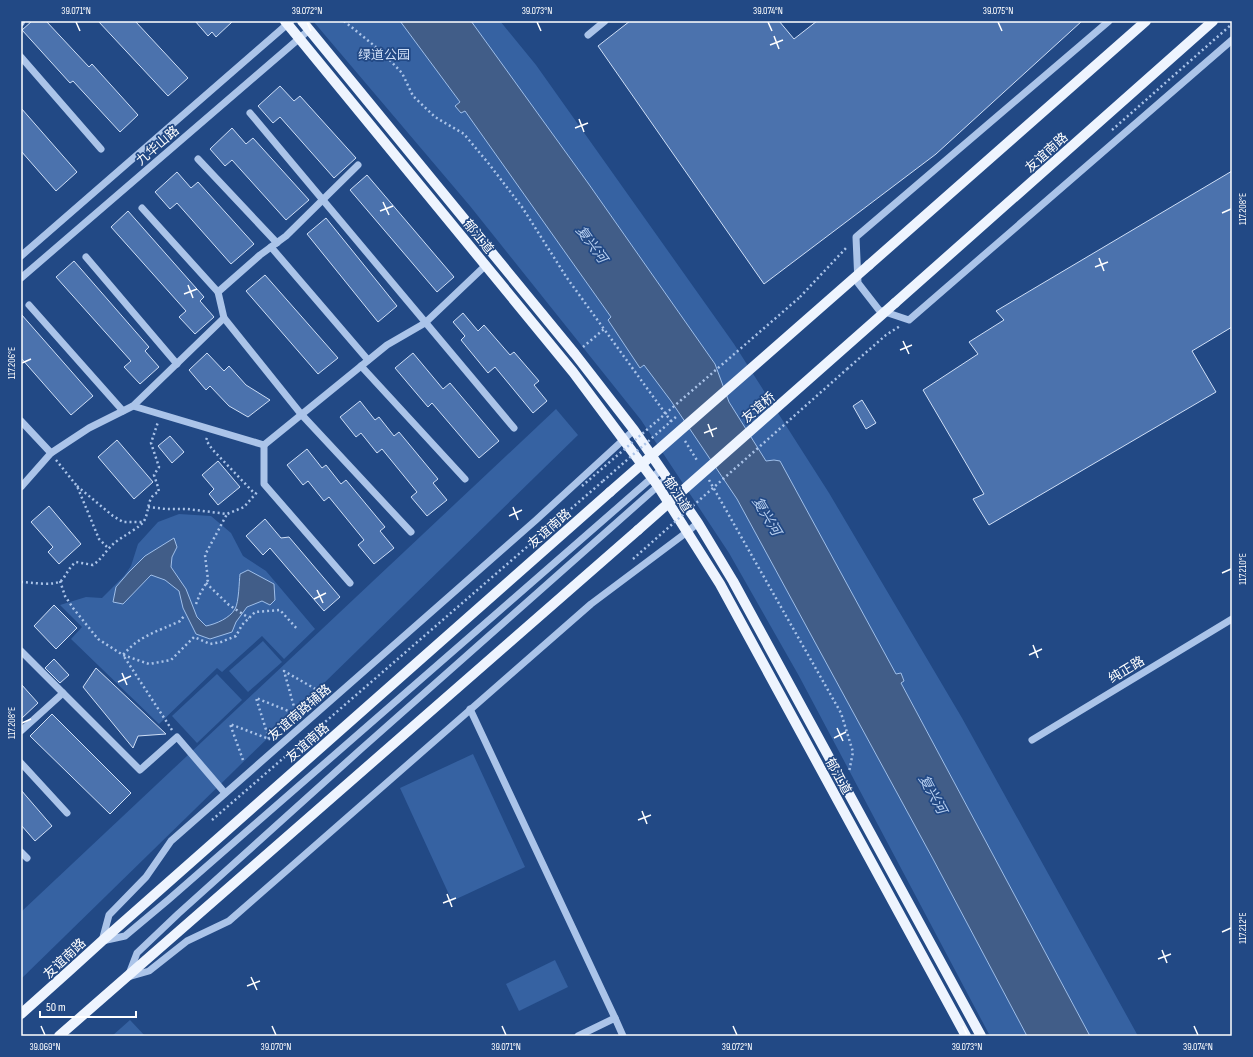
<svg xmlns="http://www.w3.org/2000/svg" width="1253" height="1057" viewBox="0 0 1253 1057" font-family="'Sofia Sans Condensed','Noto Sans SC',sans-serif">
	<style>
		.green { fill: #3662a2 }
		.water { fill: #415d88; stroke: #9fbfea }
		.building { fill: #4b72ad; stroke: #cfdff7 }
		.lines { fill: none; stroke-linecap: round; stroke-linejoin: round }
		.path { stroke: #abc4e9; stroke-width: 2.5; stroke-dasharray: 2 3; stroke-linecap: butt }
		.minor { stroke: #abc4e9; stroke-width: 7 }
		.major { stroke: #eef4fe; stroke-width: 10 }
		.path-bridge { stroke: #abc4e9; stroke-width: 2.5; stroke-dasharray: 2 3; stroke-linecap: butt }
		.major-bridge { stroke: #eef4fe; stroke-width: 10 }
		.ticks { fill: none; stroke: #fff; stroke-width: 1.5 }
		.labels { text-anchor: middle; stroke-width: 3.5; stroke-linejoin: round; paint-order: stroke }
		.park-label { font-size: 13px; fill: #cfdff7; stroke: #224985 }
		.street-label { font-size: 13px; fill: #fff; stroke: #224985 }
		.water-label { font-size: 14px; font-style: italic; fill: #b7cff0; stroke: #224985 }
		.neatline { fill: none; stroke: #fff; stroke-width: 1.5 }
		.ticks-label { font-size: 10px; text-anchor: middle; fill: #fff }
	</style>
	<rect width="100%" height="100%" fill="#224985"/>
	<g class="green">
		<path d="M313,21H400L460,102L461,113L465,111L611,317L608,320L640,368L644,365L671,401L737,499L933,859L1027,1036H990L799,676L729,553L641,420L470,206Z"/>
		<path d="M471,21H500L536,65L734,344L829,493L962,718L1138,1036H1090L901,683L900,673L896,675L774,460L766,462L729,402L715,364L588,183Z"/>
		<path d="M556,409L578,435L21,979V912Z"/>
		<path d="M179,514L211,516L231,533L243,556L266,571L315,629L284,659L262,636L222,672L217,668L159,724L71,639L82,627L60,605L86,597L102,598L124,576L131,566L138,544L158,522Z"/>
		<path d="M263,641L282,662L248,692L229,671Z"/>
		<path d="M217,674L242,700L197,743L172,716Z"/>
		<path d="M473,754L525,867L452,901L400,788Z"/>
		<path d="M555,960L568,987L519,1011L506,984Z"/>
		<path d="M130,1020L145,1036H112Z"/>
	</g>
	<g class="water">
		<path d="M400,21H471L588,183L715,364L729,402L766,461L774,460L780,461L896,674L901,673L904,681L901,683L1090,1036H1027L933,859L737,499L671,401L644,365L640,368L608,320L611,317L465,111L461,113L455,106L460,102Z"/>
		<path d="M174,538L177,547L172,557L171,567L186,589L197,617L206,626C216,624 230,618 235,609C239,602 239,582 240,574L248,570L274,584L275,600L270,605L262,601L247,607L236,622L232,632L210,639L196,634L183,608L179,591L165,580L151,575L123,604L113,602L116,587L129,572L145,556Z"/>
	</g>
	<g class="building">
		<path d="M32,21H46L89,67L92,64L138,115L120,132L73,81L70,83L22,30Z"/>
		<path d="M98,21H135L188,78L168,96Z"/>
		<path d="M195,21H233L216,37L212,32L208,36Z"/>
		<path d="M630,21H779L794,39L817,21H1082L936,154L764,284L598,46Z"/>
		<path d="M280,86L294,101L300,96L356,158L334,178L280,117L273,123L258,106Z"/>
		<path d="M21,108L77,172L56,191L21,151Z"/>
		<path d="M232,128L246,144L253,138L309,200L286,220L232,160L225,166L210,149Z"/>
		<path d="M1232,171V327L1192,351L1216,392L989,525L973,499L984,494L923,390L978,354L969,342L1004,320L996,311Z"/>
		<path d="M177,172L191,188L198,182L254,244L231,264L177,203L170,209L155,192Z"/>
		<path d="M367,175L454,277L437,292L350,190Z"/>
		<path d="M128,211L204,297L200,301L214,317L195,334L179,317L186,311L111,227Z"/>
		<path d="M326,218L397,306L378,322L307,234Z"/>
		<path d="M74,261L149,347L145,351L159,367L140,384L124,367L131,361L56,277Z"/>
		<path d="M265,275L338,358L318,374L246,291Z"/>
		<path d="M463,313L478,331L484,325L510,355L514,352L539,381L534,385L547,401L533,413L495,367L488,373L461,340L465,336L453,322Z"/>
		<path d="M21,314L93,396L71,415L21,358Z"/>
		<path d="M207,353L224,371L229,366L246,385L270,400L248,417L229,406L210,386L206,390L189,370Z"/>
		<path d="M413,353L443,389L450,383L499,441L479,458L432,403L428,407L395,368Z"/>
		<path d="M862,400L876,423L866,429L853,406Z"/>
		<path d="M360,401L375,420L379,417L394,436L399,432L438,479L433,483L447,500L427,516L411,497L417,492L382,449L377,453L361,433L356,437L340,417Z"/>
		<path d="M170,436L184,452L172,463L158,446Z"/>
		<path d="M117,440L153,482L134,499L98,457Z"/>
		<path d="M307,449L322,468L326,465L341,484L346,480L385,527L380,531L394,548L374,564L358,545L364,540L329,497L324,501L308,481L303,485L287,465Z"/>
		<path d="M218,461L240,487L218,505L209,494L214,489L202,475Z"/>
		<path d="M49,506L81,544L59,564L48,552L53,547L31,522Z"/>
		<path d="M265,519L281,538L289,537L340,597L324,611L270,548L263,555L246,536Z"/>
		<path d="M54,605L77,628L56,649L34,626Z"/>
		<path d="M54,659L69,675L60,683L45,668Z"/>
		<path d="M96,668L166,734L138,736L133,748L83,687Z"/>
		<path d="M21,684L38,703L21,719Z"/>
		<path d="M52,714L131,793L110,814L30,736Z"/>
		<path d="M21,790L52,826L35,841L21,825Z"/>
	</g>
	<g class="lines">
		<g class="path">
			<path d="M344,21L382,52L402,73L413,96L435,117L464,134L489,164L522,207L567,278L604,329"/>
			<path d="M1112,130L1232,24"/>
			<path d="M800,297L847,247"/>
			<path d="M583,347L604,329L673,424"/>
			<path d="M847,369L886,335L900,326"/>
			<path d="M207,438L206,440L212,449L255,494"/>
			<path d="M685,441L698,462"/>
			<path d="M56,460L77,486L99,539L108,548"/>
			<path d="M709,480L841,713L853,752L849,772"/>
			<path d="M77,486L113,516L123,522H142"/>
			<path d="M148,507L166,509H187L227,514L244,507L258,491"/>
			<path d="M60,581L65,596L73,608L98,639L123,655L149,664L171,660L194,637L210,644L221,642L236,636L242,625L255,612L280,610L298,630"/>
			<path d="M21,582C31,582 55,587 62,580C67,574 69,567 76,562L93,565C104,557 107,548 117,541C122,537 142,526 144,521C150,511 146,496 159,492L158,487L154,475L159,467L151,443L158,422"/>
			<path d="M206,583L229,605L249,618"/>
			<path d="M196,604L200,594L208,580L205,555L227,514"/>
			<path d="M172,730L123,655C140,635 157,632 180,621L184,616"/>
			<path d="M243,760L230,724L269,739L256,698L296,714L284,671L319,691"/>
			<path d="M212,820L603,481"/>
		</g>
		<g class="minor">
			<path d="M1109,21L856,237L858,283L879,310L909,320L1232,40"/>
			<path d="M21,23L22,21"/>
			<path d="M588,35L605,21"/>
			<path d="M21,57L101,149"/>
			<path d="M250,113L514,428"/>
			<path d="M198,159L277,243"/>
			<path d="M142,208L218,292"/>
			<path d="M271,247L368,360"/>
			<path d="M21,256L291,21"/>
			<path d="M86,257L177,364"/>
			<path d="M21,278L309,30"/>
			<path d="M29,305L123,411"/>
			<path d="M224,318L301,414L411,532"/>
			<path d="M361,366L465,479"/>
			<path d="M133,406L264,445L387,345L425,323L486,265"/>
			<path d="M21,421L51,453"/>
			<path d="M634,430L536,520L171,841L146,877L109,915L102,941L125,936L168,900L662,469"/>
			<path d="M264,445V484L350,583"/>
			<path d="M21,487L51,453L89,428L133,406L224,318L218,292L260,255L286,236L358,165"/>
			<path d="M21,651L140,770L177,737L225,793"/>
			<path d="M470,709L615,1018"/>
			<path d="M21,731L63,693"/>
			<path d="M1032,740L1232,619"/>
			<path d="M21,763L67,813"/>
			<path d="M21,852L27,858"/>
			<path d="M129,974L137,953L178,914L360,750L667,478"/>
			<path d="M128,977L149,971L187,941L229,921L591,604L687,532L698,523"/>
			<path d="M578,1036L615,1018L623,1036"/>
		</g>
		<g class="major">
			<path d="M285,21L573,372L658,486L720,584L966,1036"/>
			<path d="M302,21L575,354L634,430L698,523L733,581L981,1036"/>
			<path d="M869,265L1146,21"/>
			<path d="M895,303L1213,21"/>
			<path d="M21,1014L69,971L102,941L610,492"/>
			<path d="M59,1036L638,530"/>
		</g>
		<g class="path-bridge">
			<path d="M603,481L677,416"/>
			<path d="M582,486L800,297"/>
			<path d="M633,559L847,369"/>
		</g>
		<g class="major-bridge">
			<path d="M610,492L869,265"/>
			<path d="M638,530L895,303"/>
		</g>
	</g>
	<path class="ticks" d="M76,22L80,31M307,22L311,31M537,22L541,31M768,22L772,31M998,22L1002,31M774,36L779,49M770,45L783,40M579,119L584,132M575,128L588,123M383,202L389,215M380,211L393,206M1222,213L1231,209M1099,258L1104,271M1095,267L1108,262M188,285L193,298M184,294L197,289M903,341L909,354M900,350L912,345M22,363L31,359M708,424L713,437M704,433L717,428M513,507L518,520M509,516L522,510M1222,573L1231,569M317,590L323,603M314,599L326,593M1033,645L1038,658M1029,655L1042,649M122,673L127,685M118,682L131,676M22,723L31,719M837,728L843,741M834,738L846,732M642,811L647,824M638,820L651,815M447,894L452,907M443,903L456,898M1222,932L1231,928M1162,950L1167,963M1158,959L1171,954M251,977L257,990M247,986L260,981M41,1026L45,1035M272,1026L276,1035M502,1026L506,1035M733,1026L737,1035M963,1026L967,1035M1194,1026L1198,1035"/>
	<g class="labels">
		<g class="park-label">
			<text x="384" y="59">绿道公园</text>
		</g>
		<g class="street-label">
			<text transform="translate(157 145) rotate(-41)" y="5">九华山路</text>
			<text transform="translate(1046 152) rotate(-42)" y="5">友谊南路</text>
			<text transform="translate(479 236) rotate(51)" y="5">郁江道</text>
			<text transform="translate(758 407) rotate(-41)" y="5">友谊桥</text>
			<text transform="translate(678 494) rotate(57)" y="5">郁江道</text>
			<text transform="translate(549 528) rotate(-41)" y="5">友谊南路</text>
			<text transform="translate(1126 669) rotate(-31)" y="5">纯正路</text>
			<text transform="translate(299 712) rotate(-41)" y="5">友谊南路辅路</text>
			<text transform="translate(307 742) rotate(-41)" y="5">友谊南路</text>
			<text transform="translate(839 776) rotate(61)" y="5">郁江道</text>
			<text transform="translate(64 958) rotate(-43)" y="5">友谊南路</text>
		</g>
		<g class="water-label">
			<text transform="translate(592 244) rotate(54)" y="5">复兴河</text>
			<text transform="translate(767 516) rotate(59)" y="5">复兴河</text>
			<text transform="translate(933 794) rotate(61)" y="5">复兴河</text>
		</g>
	</g>
	<rect width="1253" height="1057" fill="none" stroke="#224985" stroke-width="44"/>
	<path d="M40 1011v6h96v-6" fill="none" stroke="#ffffff" stroke-width="2"/>
	<text x="46" y="1011" font-size="12" fill="#ffffff" stroke="#224985" stroke-width="3" paint-order="stroke">50 m</text>
	<rect x="22" y="22" width="1209" height="1013" class="neatline"/>
	<g class="ticks-label">
		<text x="76" y="14">39.071°N</text>
		<text x="307" y="14">39.072°N</text>
		<text x="537" y="14">39.073°N</text>
		<text x="768" y="14">39.074°N</text>
		<text x="998" y="14">39.075°N</text>
		<text transform="translate(1242 209) rotate(-90)" y="4">117.208°E</text>
		<text transform="translate(11 363) rotate(-90)" y="4">117.206°E</text>
		<text transform="translate(1242 569) rotate(-90)" y="4">117.210°E</text>
		<text transform="translate(11 723) rotate(-90)" y="4">117.208°E</text>
		<text transform="translate(1242 928) rotate(-90)" y="4">117.212°E</text>
		<text x="45" y="1050">39.069°N</text>
		<text x="276" y="1050">39.070°N</text>
		<text x="506" y="1050">39.071°N</text>
		<text x="737" y="1050">39.072°N</text>
		<text x="967" y="1050">39.073°N</text>
		<text x="1198" y="1050">39.074°N</text>
	</g>
</svg>
